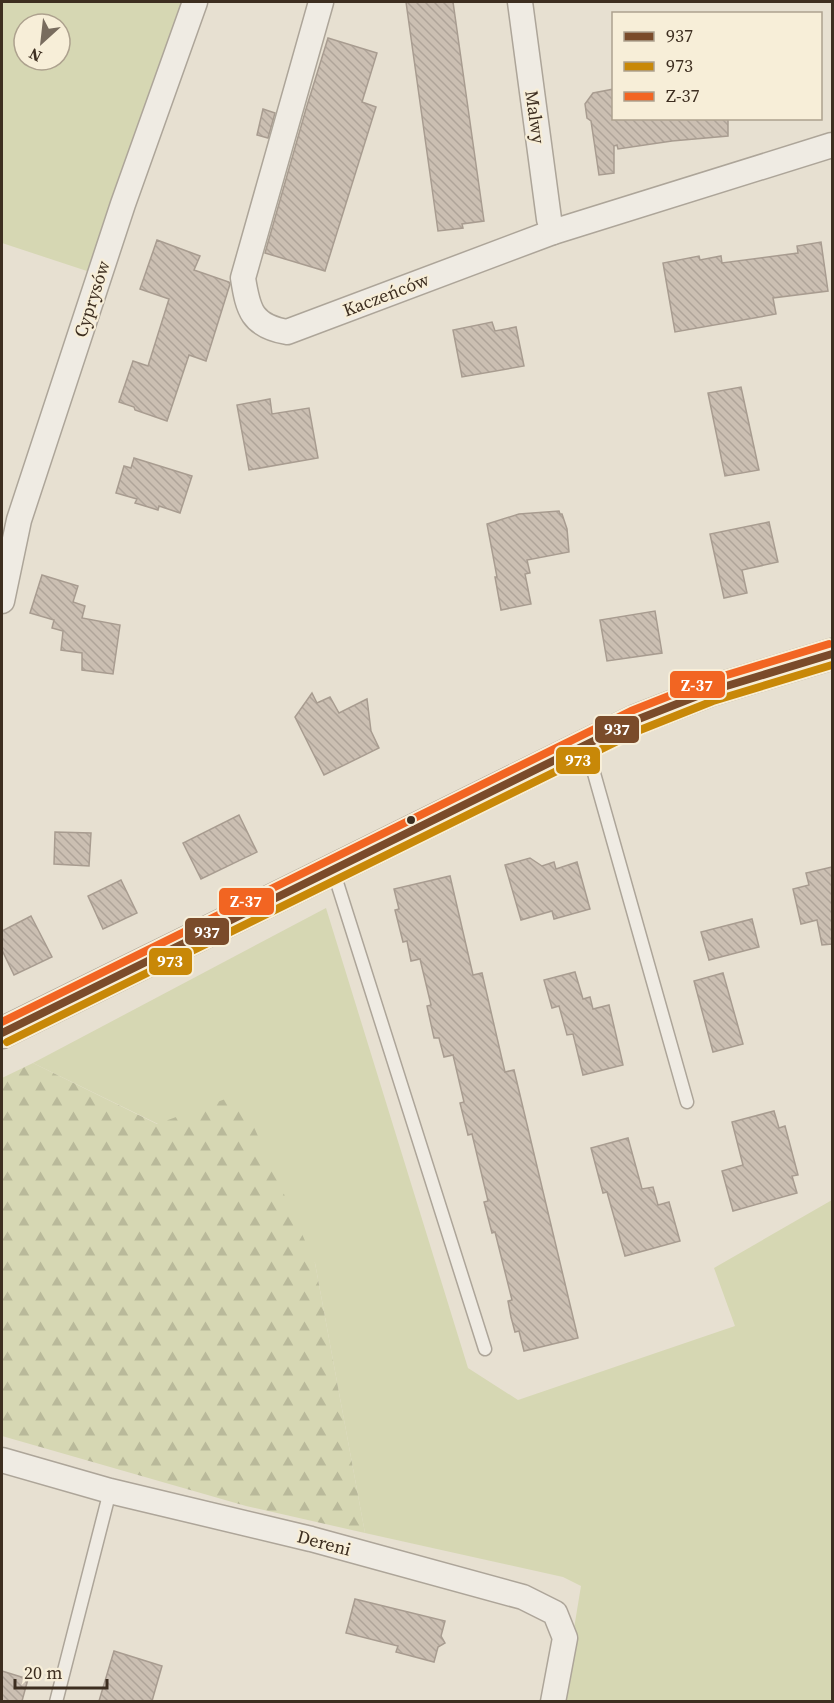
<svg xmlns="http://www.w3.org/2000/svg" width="834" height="1703" viewBox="0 0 834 1703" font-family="'Source Serif 4',serif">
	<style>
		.grass { fill: #d6d7b3; fill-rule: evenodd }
		.forest { fill: url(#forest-firs) }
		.building { fill: url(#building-back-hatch); stroke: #a89c90; stroke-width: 1.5 }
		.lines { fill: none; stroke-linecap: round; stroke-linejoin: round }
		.service-casing { stroke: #ada599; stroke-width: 15 }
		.minor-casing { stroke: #ada599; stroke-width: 27 }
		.tertiary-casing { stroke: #ada599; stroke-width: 33 }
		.service { stroke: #efebe3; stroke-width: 12 }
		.minor { stroke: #efebe3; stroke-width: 24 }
		.tertiary { stroke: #efebe3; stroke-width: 30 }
		.bus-1-casing { stroke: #f7eed8; stroke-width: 12 }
		.bus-2-casing { stroke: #f7eed8; stroke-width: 12 }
		.bus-3-casing { stroke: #f7eed8; stroke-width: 12 }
		.bus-1 { stroke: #7a4b2a; stroke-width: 8 }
		.bus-2 { stroke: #c88808; stroke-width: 8 }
		.bus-3 { stroke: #f26522; stroke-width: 8 }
		.bus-dot { fill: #3d2e20; stroke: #f7eed8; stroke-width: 2 }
		.labels { text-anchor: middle; stroke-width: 4.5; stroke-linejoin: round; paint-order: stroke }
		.street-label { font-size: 18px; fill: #3d2e20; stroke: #f7eed8 }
		.line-badge { stroke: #f7eed8; stroke-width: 2 }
		.badge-label { font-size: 16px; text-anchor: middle; font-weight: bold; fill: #fff }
	</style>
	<defs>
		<pattern id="forest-firs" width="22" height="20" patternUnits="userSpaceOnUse" patternTransform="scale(1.5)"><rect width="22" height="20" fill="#d6d7b3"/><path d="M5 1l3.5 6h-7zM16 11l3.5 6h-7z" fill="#b9b99a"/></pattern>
		<pattern id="building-back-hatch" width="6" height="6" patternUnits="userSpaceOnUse" patternTransform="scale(1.5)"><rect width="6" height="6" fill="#cbbfb2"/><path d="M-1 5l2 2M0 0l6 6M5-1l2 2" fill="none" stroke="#afa499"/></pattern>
	</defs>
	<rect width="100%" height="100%" fill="#e7e0d1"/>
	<g class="grass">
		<path d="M2,2H184L93,273L2,243ZM24,24H60V60H24Z"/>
		<path d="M326,908L468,1368L518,1400L735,1326L714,1268L832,1200V1701H562L581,1586L563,1577L365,1533L315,1263L158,1124L33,1063Z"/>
	</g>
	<path class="forest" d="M33,1063L157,1124L239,1094L315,1263L365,1533L246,1506L2,1436V1078Z"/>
	<g class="building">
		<path d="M406,2H453L484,221L462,224L463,228L438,231Z"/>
		<path d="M328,38L377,53L362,102L376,107L325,271L265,253L306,109Z"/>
		<path d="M614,89V118H728V136L672,141L618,149L617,145L614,146V173L599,175L591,121L587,118L585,104L593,93Z"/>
		<path d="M263,109L275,113L268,138L257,135Z"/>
		<path d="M157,240L200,256L194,270L229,282L230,284L206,361L189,355L167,421L135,410L134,407L119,402L133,361L148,366L169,299L140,289Z"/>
		<path d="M821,242L828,291L773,298L776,314L675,332L663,263L699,256L700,260L721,256L722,263L798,253L797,246Z"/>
		<path d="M492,322L495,331L516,327L524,366L462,377L453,330Z"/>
		<path d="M741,387L759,470L725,476L708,393Z"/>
		<path d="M270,399L272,414L309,408L318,458L249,470L237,405Z"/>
		<path d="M134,458L192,476L180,513L159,506L158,510L135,503L137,499L116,493L124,466L131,468Z"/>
		<path d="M559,511L560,514H562L567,529L569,552L527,560L530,573L525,574L531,604L501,610L495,577H497L487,524L519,514Z"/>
		<path d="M769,522L778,562L742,570L747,593L724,598L710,534Z"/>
		<path d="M42,575L78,586L73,602L85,606L82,618L120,625L113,674L82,670V653L61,650L63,631L52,628L54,620L30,613Z"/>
		<path d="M655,611L662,653L607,661L600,620Z"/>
		<path d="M312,693L317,703L330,697L339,713L367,699L371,731L379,748L324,775L295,717Z"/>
		<path d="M239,815L257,852L201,879L183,843Z"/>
		<path d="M55,832L91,833L89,866L54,864Z"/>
		<path d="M530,858L542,866L554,862L556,869L577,862L590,909L554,919L552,911L521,920L505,865Z"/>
		<path d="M832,867V944L822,945L817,920L801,924L793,889L809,885L806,873Z"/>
		<path d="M450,876L473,975L482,973L505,1072L514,1070L578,1338L524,1351L519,1331L515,1332L511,1317L508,1301L512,1300L495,1232L492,1233L484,1202L488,1201L472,1134L468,1135L460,1103L464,1102L453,1055L444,1057L439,1038H434L427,1006L431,1005L420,959L411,961L407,941L403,942L395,910L399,909L394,889Z"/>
		<path d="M121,880L137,913L103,929L88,896Z"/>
		<path d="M31,916L52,957L14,975L2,950V931Z"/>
		<path d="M752,919L759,947L709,960L701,932Z"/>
		<path d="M575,972L583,999L590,997L593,1009L609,1005L623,1065L583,1075L573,1034L567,1035L559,1006L552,1008L544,980Z"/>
		<path d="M723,973L743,1044L713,1052L694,981Z"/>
		<path d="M774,1111L779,1128L785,1126L798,1175L792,1176L797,1193L733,1211L722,1171L743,1165L732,1122Z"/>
		<path d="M628,1138L642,1189L653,1187L658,1205L669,1202L680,1241L625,1256L607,1192L603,1193L591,1148Z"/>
		<path d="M355,1599L445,1621L441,1636L445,1643L438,1647L434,1662L396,1652L398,1646L346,1633Z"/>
		<path d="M114,1651L162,1666L152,1701H99Z"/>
		<path d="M2,1671L28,1679L22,1701H2Z"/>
	</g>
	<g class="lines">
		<defs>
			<g id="service">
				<path d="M586,745L687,1102"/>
				<path d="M333,870L485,1349"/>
				<path d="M56,1702L110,1491"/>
			</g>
			<g id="minor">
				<path d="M321,2L243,278C248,310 252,326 287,332L553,232L832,145"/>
				<path d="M520,2L549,219L553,232"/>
				<path d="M2,601L19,520L123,204L195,2"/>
				<path d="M2,1460L110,1491L311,1539L523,1597L555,1613L565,1638L553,1702"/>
			</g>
			<path id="tertiary" d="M2,1033L636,720L710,691L832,654"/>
		</defs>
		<use href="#service" class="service-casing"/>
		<use href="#minor" class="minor-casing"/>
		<use href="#tertiary" class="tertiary-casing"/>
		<use href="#service" class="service"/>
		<use href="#minor" class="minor"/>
		<use href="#tertiary" class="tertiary"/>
		<defs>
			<path id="bus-1" d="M2,1033L636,720L710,691L832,654"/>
			<path id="bus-2" d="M7,1042L640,730L713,701L832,665"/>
			<path id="bus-3" d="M2,1022L631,711L707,681L829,644"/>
		</defs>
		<use href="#bus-1" class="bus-1-casing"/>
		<use href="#bus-2" class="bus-2-casing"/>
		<use href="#bus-3" class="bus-3-casing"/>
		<use href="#bus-1" class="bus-1"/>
		<use href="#bus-2" class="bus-2"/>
		<use href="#bus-3" class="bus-3"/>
	</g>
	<circle class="bus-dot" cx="411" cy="820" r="5"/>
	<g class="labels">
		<g class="street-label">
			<text transform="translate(535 117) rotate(82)" y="6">Malwy</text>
			<text transform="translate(386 295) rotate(-21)" y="6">Kaczeńców</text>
			<text transform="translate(92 299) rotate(-72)" y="6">Cyprysów</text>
			<text transform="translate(324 1543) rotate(15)" y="6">Dereni</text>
		</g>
	</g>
	<g class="line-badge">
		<rect x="669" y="670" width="57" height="29" rx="6" fill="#f26522"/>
		<rect x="594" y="715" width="46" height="29" rx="6" fill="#7a4b2a"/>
		<rect x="555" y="746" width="46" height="29" rx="6" fill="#c88808"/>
		<rect x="218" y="887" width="57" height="29" rx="6" fill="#f26522"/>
		<rect x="184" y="917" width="46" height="29" rx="6" fill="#7a4b2a"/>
		<rect x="148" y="947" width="45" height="29" rx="6" fill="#c88808"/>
	</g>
	<g class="badge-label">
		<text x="697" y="691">Z-37</text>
		<text x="617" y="735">937</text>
		<text x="578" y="766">973</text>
		<text x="246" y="907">Z-37</text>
		<text x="207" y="938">937</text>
		<text x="170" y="967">973</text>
	</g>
	<rect width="834" height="1703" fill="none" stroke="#3d2e20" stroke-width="6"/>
	<rect x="612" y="12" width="210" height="108" fill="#f7eed8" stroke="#ada18e" stroke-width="1.5"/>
	<rect x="624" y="32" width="30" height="9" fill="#7a4b2a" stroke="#ada18e" stroke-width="1.5"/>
	<text x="666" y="42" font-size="18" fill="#3d2e20">937</text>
	<rect x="624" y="62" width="30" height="9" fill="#c88808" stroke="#ada18e" stroke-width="1.5"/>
	<text x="666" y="72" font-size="18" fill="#3d2e20">973</text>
	<rect x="624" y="92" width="30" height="9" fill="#f26522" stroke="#ada18e" stroke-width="1.5"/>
	<text x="666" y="102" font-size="18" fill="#3d2e20">Z-37</text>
	<g transform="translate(42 42) rotate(207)"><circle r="28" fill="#f7eed8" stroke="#ada18e" stroke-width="1.5"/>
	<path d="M0-4.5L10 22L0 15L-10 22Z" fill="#786c5e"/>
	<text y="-9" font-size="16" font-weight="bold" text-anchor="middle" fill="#3d2e20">N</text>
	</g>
	<path d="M15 1679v9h92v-9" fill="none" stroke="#3d2e20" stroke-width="3"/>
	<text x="24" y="1679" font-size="18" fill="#3d2e20" stroke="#f7eed8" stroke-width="4.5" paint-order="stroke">20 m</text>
</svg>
